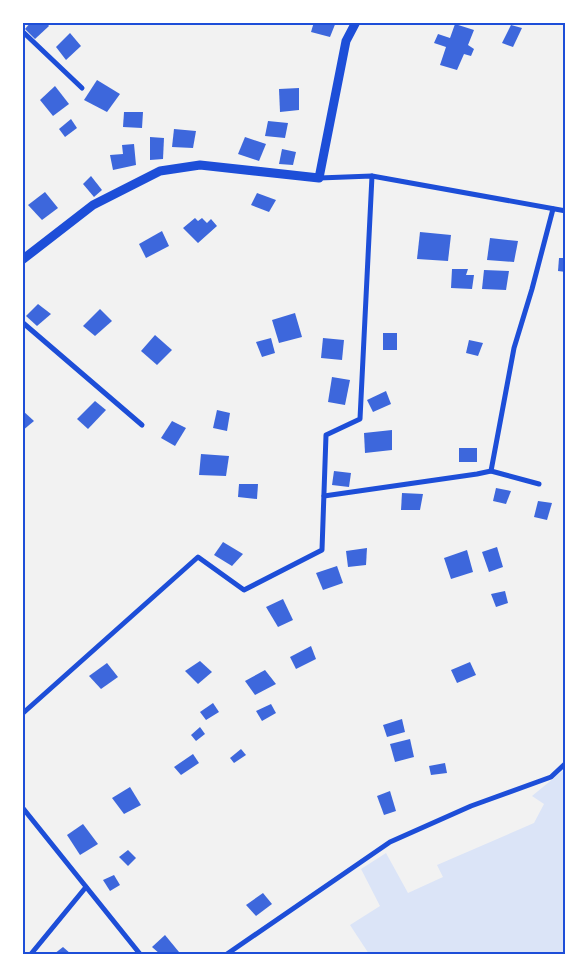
<svg xmlns="http://www.w3.org/2000/svg" width="588" height="977" viewBox="0 0 588 977" font-family="'Varela Round',sans-serif">
	<style>
		.green { fill: #dbe4f7 }
		.building { fill: #3d67dc }
		.lines { fill: none; stroke-linecap: round; stroke-linejoin: round }
		.minor { stroke: #1d4ed8; stroke-width: 5 }
		.tertiary { stroke: #1d4ed8; stroke-width: 9 }
		.neatline { fill: none; stroke: #1d4ed8; stroke-width: 2 }
	</style>
	<rect width="100%" height="100%" fill="#f2f2f2"/>
	<path class="green" d="M565,769V954H369L350,925L380,906L361,869L386,853L408,893L443,877L437,865L534,823L544,804L532,796Z"/>
	<g class="building">
		<path d="M31,22H46L49,26L35,39L25,29Z"/>
		<path d="M314,22H336L330,37L311,32Z"/>
		<path d="M455,24L474,30L468,45L474,49L471,56L464,54L457,70L440,65L446,47L434,43L438,34L450,38Z"/>
		<path d="M511,25L522,28L513,47L502,43Z"/>
		<path d="M70,33L81,46L66,60L56,47Z"/>
		<path d="M97,80L120,94L107,112L84,100Z"/>
		<path d="M55,86L69,104L53,116L40,100Z"/>
		<path d="M299,88V110L280,112L279,89Z"/>
		<path d="M124,112H143L142,128L123,127Z"/>
		<path d="M71,119L77,128L65,137L59,129Z"/>
		<path d="M268,121L288,123L285,138L265,136Z"/>
		<path d="M174,129L196,131L193,148L172,147Z"/>
		<path d="M150,137L164,138L163,159L150,160Z"/>
		<path d="M245,137L266,144L259,161L238,154Z"/>
		<path d="M134,144L136,165L113,170L110,155L123,154L122,145Z"/>
		<path d="M282,149L296,152L293,165L279,164Z"/>
		<path d="M91,176L102,190L94,197L83,184Z"/>
		<path d="M45,192L58,208L42,220L28,205Z"/>
		<path d="M257,193L276,200L269,212L251,205Z"/>
		<path d="M195,218L198,221L202,218L207,223L211,219L217,226L198,243L183,228Z"/>
		<path d="M162,231L169,246L146,258L139,244Z"/>
		<path d="M420,232L451,235L448,261L417,259Z"/>
		<path d="M490,238L518,241L514,262L487,260Z"/>
		<path d="M559,258H566V272L558,271Z"/>
		<path d="M452,269H468L466,275H474L472,289L451,288Z"/>
		<path d="M484,270L509,271L506,290L482,289Z"/>
		<path d="M38,304L51,314L37,326L26,316Z"/>
		<path d="M100,309L112,321L95,336L83,326Z"/>
		<path d="M295,313L302,337L279,343L272,320Z"/>
		<rect x="383" y="333" width="14" height="17"/>
		<path d="M155,335L172,350L157,365L141,351Z"/>
		<path d="M271,338L275,353L262,357L256,342Z"/>
		<path d="M323,338L344,340L342,360L321,358Z"/>
		<path d="M469,340L483,343L478,356L466,353Z"/>
		<path d="M332,377L350,380L345,405L328,402Z"/>
		<path d="M386,391L391,404L373,412L367,400Z"/>
		<path d="M95,401L106,410L88,429L77,419Z"/>
		<path d="M22,410L34,421L22,431Z"/>
		<path d="M217,410L230,413L227,431L213,428Z"/>
		<path d="M172,421L186,428L175,446L161,438Z"/>
		<path d="M392,430V450L365,453L364,433Z"/>
		<rect x="459" y="448" width="18" height="14"/>
		<path d="M201,454L229,456L226,476L199,475Z"/>
		<path d="M334,471L351,473L349,487L332,485Z"/>
		<path d="M239,484H258L257,499L238,497Z"/>
		<path d="M496,488L511,491L506,504L493,501Z"/>
		<path d="M402,493L423,494L420,510H401Z"/>
		<path d="M538,501L552,503L547,520L534,517Z"/>
		<path d="M223,542L243,554L232,566L214,555Z"/>
		<path d="M497,547L503,567L489,572L482,552Z"/>
		<path d="M367,548L366,565L348,567L346,551Z"/>
		<path d="M467,550L473,572L451,579L444,558Z"/>
		<path d="M337,566L343,583L323,590L316,573Z"/>
		<path d="M505,591L508,603L496,607L491,594Z"/>
		<path d="M283,599L293,620L278,627L266,607Z"/>
		<path d="M311,646L316,659L296,669L290,657Z"/>
		<path d="M200,661L212,672L198,684L185,671Z"/>
		<path d="M470,662L476,675L457,683L451,670Z"/>
		<path d="M107,663L118,677L101,689L89,676Z"/>
		<path d="M265,670L276,684L255,695L245,681Z"/>
		<path d="M213,703L219,712L206,720L200,712Z"/>
		<path d="M271,704L276,713L262,721L256,711Z"/>
		<path d="M402,719L405,732L387,737L383,725Z"/>
		<path d="M200,727L205,734L196,741L191,735Z"/>
		<path d="M410,739L414,757L395,762L390,744Z"/>
		<path d="M241,749L246,755L234,763L230,758Z"/>
		<path d="M193,754L199,763L181,775L174,767Z"/>
		<path d="M445,763L447,773L431,775L429,766Z"/>
		<path d="M130,787L141,805L124,814L112,798Z"/>
		<path d="M390,791L396,811L384,815L377,796Z"/>
		<path d="M83,824L98,844L80,855L67,835Z"/>
		<path d="M128,850L136,858L128,866L119,857Z"/>
		<path d="M114,875L120,885L110,891L103,880Z"/>
		<path d="M263,893L272,904L256,916L246,905Z"/>
		<path d="M165,935L179,952L176,954H160L152,947Z"/>
		<path d="M63,947L71,954H54Z"/>
	</g>
	<g class="lines">
		<g class="minor">
			<path d="M22,31L82,88"/>
			<path d="M319,178L372,176L566,211"/>
			<path d="M22,322L142,425"/>
			<path d="M491,471L514,348L532,289L553,209"/>
			<path d="M324,496L477,474L491,471L539,484"/>
			<path d="M22,714L198,557L244,590L322,550L326,435L360,419L372,176"/>
			<path d="M22,807L140,954"/>
			<path d="M31,954L86,887"/>
			<path d="M227,954L390,842L471,806L551,777L566,763"/>
		</g>
		<path class="tertiary" d="M22,260L93,205L160,171L200,165L319,178L346,41L356,22"/>
	</g>
	<rect width="588" height="977" fill="none" stroke="#ffffff" stroke-width="48"/>
	<rect x="24" y="24" width="540" height="929" class="neatline"/>
</svg>
